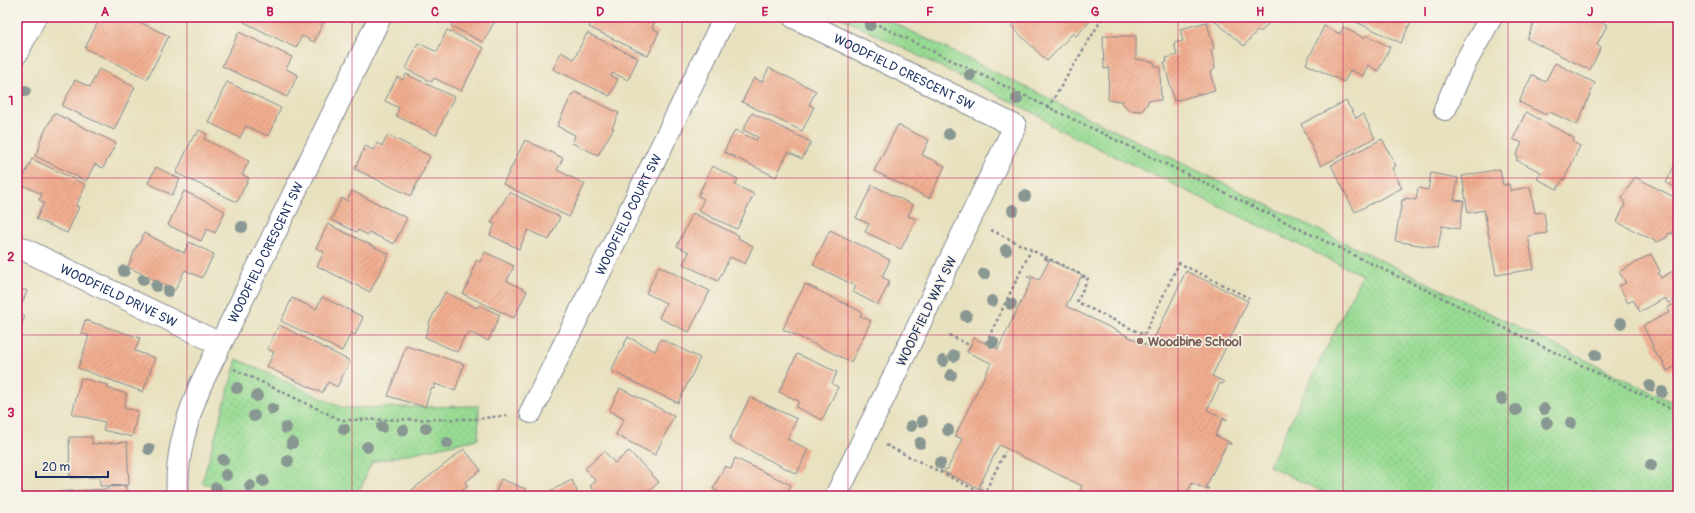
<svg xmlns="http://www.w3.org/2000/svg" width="1695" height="513" viewBox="0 0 1695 513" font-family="Pangolin,sans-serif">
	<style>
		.green { fill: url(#green-dots); stroke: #5a8578 }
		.building { fill: url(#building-hatch) }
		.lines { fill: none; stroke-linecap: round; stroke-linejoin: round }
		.minor-casing { stroke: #82888e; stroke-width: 24 }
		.tertiary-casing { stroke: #82888e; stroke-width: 24 }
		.path { stroke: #82888e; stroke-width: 2.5; stroke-dasharray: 3 3; stroke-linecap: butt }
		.minor { stroke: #fff; stroke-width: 22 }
		.tertiary { stroke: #fff; stroke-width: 22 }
		.tree { fill: #889791 }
		.grid { fill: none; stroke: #c2185b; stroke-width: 1; stroke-opacity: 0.55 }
		.education-dot { fill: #8d6e63; stroke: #f7f3e8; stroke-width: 1.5 }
		.labels { text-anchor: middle; stroke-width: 3; stroke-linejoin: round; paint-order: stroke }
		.street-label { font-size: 13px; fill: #1b2f5e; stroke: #f7f3e8 }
		.education-label { font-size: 13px; font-weight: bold; fill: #785e54; stroke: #f7f3e8; text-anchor: start }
		.neatline { fill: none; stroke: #c2185b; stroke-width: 1.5 }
		.grid-label { font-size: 13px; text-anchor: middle; font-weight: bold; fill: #c2185b }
	</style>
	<defs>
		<pattern id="green-dots" width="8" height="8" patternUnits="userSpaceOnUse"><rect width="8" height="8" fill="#98db93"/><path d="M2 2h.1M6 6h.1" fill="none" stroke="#82bc81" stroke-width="1.8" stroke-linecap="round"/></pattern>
		<pattern id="building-hatch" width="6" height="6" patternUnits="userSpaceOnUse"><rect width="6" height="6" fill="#f1ad8f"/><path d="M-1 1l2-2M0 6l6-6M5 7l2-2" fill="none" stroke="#ce957e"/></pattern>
	</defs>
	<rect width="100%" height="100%" fill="#f7f3e8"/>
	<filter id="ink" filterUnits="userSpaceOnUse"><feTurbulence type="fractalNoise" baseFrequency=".025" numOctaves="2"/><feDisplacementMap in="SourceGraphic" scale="8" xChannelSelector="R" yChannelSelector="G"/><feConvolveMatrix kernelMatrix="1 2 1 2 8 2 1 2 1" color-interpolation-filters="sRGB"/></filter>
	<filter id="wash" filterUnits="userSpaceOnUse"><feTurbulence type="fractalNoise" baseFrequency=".012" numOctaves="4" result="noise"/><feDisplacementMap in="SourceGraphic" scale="16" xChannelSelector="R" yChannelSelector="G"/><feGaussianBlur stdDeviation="0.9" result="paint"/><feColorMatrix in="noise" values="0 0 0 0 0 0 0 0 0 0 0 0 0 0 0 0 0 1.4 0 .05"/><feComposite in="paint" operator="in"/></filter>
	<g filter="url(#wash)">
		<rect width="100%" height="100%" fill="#e8e1bf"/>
		<g class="green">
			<path d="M840,17H882L1678,405V496H1331L1269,466L1362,275L1050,125L1042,117Z"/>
			<path d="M237,359L343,408L479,406L478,439L372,462L357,496H253L202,483Z"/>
		</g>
		<g id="blocks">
			<g class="building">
				<path d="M103,17H129L169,36L147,79L85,48L100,18L102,19Z"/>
				<path d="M246,17H326L314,42L302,36L296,48L244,22Z"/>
				<path d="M456,17H497L483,42L451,26Z"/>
				<path d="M594,17H657L652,28L659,32L648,56L589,27Z"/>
				<path d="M1020,17H1094L1076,36L1073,33L1047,61L1011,26Z"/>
				<path d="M1210,17H1269L1268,24L1262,31H1257L1244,46Z"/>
				<path d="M1351,17H1409L1412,19L1401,43L1350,19Z"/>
				<path d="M1537,17H1551L1561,22L1564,17H1589L1607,25L1597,45L1601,47L1590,70L1527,39Z"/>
				<path d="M1655,17H1664L1660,22Z"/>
				<path d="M1207,22L1214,49L1211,50L1215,69L1210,72L1215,90L1174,101L1164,62H1167L1166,58L1177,55L1174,43L1183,41L1180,29Z"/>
				<path d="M1324,26L1340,34L1343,27L1364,38L1366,35L1390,47L1378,71L1368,65L1363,76L1351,70L1344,82L1306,64Z"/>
				<path d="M447,30L484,48L461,91L434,78L432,82L406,69L418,43L437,52Z"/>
				<path d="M239,32L292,57L286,69L298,75L287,97L222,66Z"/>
				<path d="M587,33L638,58L628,80L613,73L611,76L618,79L610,96L553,69L561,52L574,59Z"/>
				<path d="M1103,36H1136V59L1154,62L1155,66L1160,67L1161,100H1148V103L1142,111L1129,110L1122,103L1123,101L1108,100L1109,68L1104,69Z"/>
				<path d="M1555,63L1595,83L1577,125L1548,111L1546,115L1519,102L1532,75L1545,82Z"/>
				<path d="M769,68L816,91L809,105L814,107L802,131L742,102L754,78L762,82Z"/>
				<path d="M99,69L135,87L114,130L62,106L75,80L90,87Z"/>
				<path d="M406,74L454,97L436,135L396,116L399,108L385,101L397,77L403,80Z"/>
				<path d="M227,82L281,108L268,136L246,126L240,138L208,122Z"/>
				<path d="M575,92L619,113L612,128H614L598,155L572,143L575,135L557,126L572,94H573Z"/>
				<path d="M1346,101L1356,118L1363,114L1375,138L1321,166L1301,124Z"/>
				<path d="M1526,112L1574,138L1573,142L1580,146L1564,180L1563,179L1557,189L1537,179L1541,172L1516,160L1518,157L1516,156L1522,143L1513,139Z"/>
				<path d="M54,113L116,143L103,168L95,164L86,181L35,156L41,144L39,143Z"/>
				<path d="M752,113L811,142L802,159L788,152L776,177L724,152L735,130L756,140L758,137L743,130Z"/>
				<path d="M898,125L929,140L922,155L945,166L929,198L874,171Z"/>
				<path d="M199,130L207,134L204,139L249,161L242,175L249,178L237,202L176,173L194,135L196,136Z"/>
				<path d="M388,135L430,156L411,196L355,169L365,146L373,150L377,143L382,146Z"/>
				<path d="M1382,139L1396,166L1392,168L1402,188L1355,212L1331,165Z"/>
				<path d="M525,140L563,158L557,170L585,184L569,217L503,184Z"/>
				<path d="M1678,158V188L1666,183Z"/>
				<path d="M32,159L86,185L76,206L79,207L67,233L36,219L44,203L39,200L42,194L20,184Z"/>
				<path d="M712,166L738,179L735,185L754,194L737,229L698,211L704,199L698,196Z"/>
				<path d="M156,167L180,179L172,195L148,183Z"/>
				<path d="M1500,169L1503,185L1509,184L1511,192L1512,190L1530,187L1535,213L1544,212L1547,233L1528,236L1534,269L1496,275L1484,210L1468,213L1462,176Z"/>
				<path d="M1431,173L1458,178L1454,200L1464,201L1459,229L1442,226L1438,248L1395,241L1402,200H1405V198L1416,200L1418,188L1428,190Z"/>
				<path d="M1635,177L1678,199V223L1672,234L1669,233L1666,238L1657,242L1617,222L1625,204L1622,198Z"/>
				<path d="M872,185L913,205L908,216L916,219L901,249L865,232L869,224L856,218Z"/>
				<path d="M184,191L225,211L215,233L207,229L201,241L168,225Z"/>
				<path d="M352,191L407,218L394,244L369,232L368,235L358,230L357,232L331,220L342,198L347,201Z"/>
				<path d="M509,192L560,217L549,240L528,230L519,249L490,235L495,224L491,223Z"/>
				<path d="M693,213L739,236L738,238L753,246L745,264L730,257L718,281L683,264L689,252L677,246Z"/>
				<path d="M328,224L389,254L370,292L317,266L324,252L316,248Z"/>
				<path d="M830,230L890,260L882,277L890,281L878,305L853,292L856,286L813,265Z"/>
				<path d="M144,233L184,253L189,242L214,254L202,278L185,270L175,290L128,267L137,245L138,246Z"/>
				<path d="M485,252L514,266L507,281L527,291L514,318L463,294L473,274L471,273L477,260L480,262Z"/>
				<path d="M1651,254L1660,271L1658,273L1661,278L1678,268V298L1668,303L1665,298L1640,312L1633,300L1628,303L1619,286L1626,283L1619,272Z"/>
				<path d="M1045,258L1085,277L1084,278L1081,277L1066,306L1150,347L1186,271L1248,301L1212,376L1224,382L1223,384L1220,383L1207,410L1227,419L1226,421L1223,419L1215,435L1231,443L1230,445L1227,443L1206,487L1209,488L1208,490L1192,483L1186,496H1176L1167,492L1165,496H1077L1082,486L999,445L979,487L983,489L982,490L940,470L941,468L947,470L962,439L955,436L991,363L967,352L974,338L998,349L1032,279L1027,277L1028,275L1039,280L1049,261L1044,259Z"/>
				<path d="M659,266L710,291L689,332L659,318L666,303L646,293Z"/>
				<path d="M805,284L862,312L860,316L871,321L851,362L783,329Z"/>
				<path d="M17,287L27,291L18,314L25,316L17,335Z"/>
				<path d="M445,292L477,308L479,305L500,315L488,341L469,332L467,336L465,335L457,352L425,337L429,326L428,325Z"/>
				<path d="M322,297L363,317L355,335L351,333L342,351L281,321L292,298L316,309Z"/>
				<path d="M1678,302V365L1667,371L1661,358L1657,356L1652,348L1653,345L1643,326L1670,312L1667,308Z"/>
				<path d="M85,320L140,338L135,351L155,358L143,392L78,368L89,336L81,333Z"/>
				<path d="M279,325L350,361L337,387L328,382L322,393L267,367L274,352L267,349Z"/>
				<path d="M628,337L655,351L661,339L700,358L678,403L611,371Z"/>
				<path d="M406,346L464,364L455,391L435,384L434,389L431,388L425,407L388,396Z"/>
				<path d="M797,354L837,372L832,384L838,387L822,420L796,407L799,401L779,392Z"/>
				<path d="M81,378L108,385L107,388L127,394L124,408L138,411L132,437L103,430L105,422L72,414Z"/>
				<path d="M620,388L674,416L655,455L616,435L624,419L609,411Z"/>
				<path d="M750,397L797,419L787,439L808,449L797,474L729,440Z"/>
				<path d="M69,437H92V444L127,442L129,485L100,486V477L70,478Z"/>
				<path d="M464,449L481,470L465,482L468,486L463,490L468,496H417L412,490Z"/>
				<path d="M604,451L615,463L629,451L659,482L644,496H599L590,486L596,481L585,469Z"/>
				<path d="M735,458L791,485L786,496L717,495L719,492L713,489L725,466L731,469Z"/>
				<path d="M501,479L526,489L523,496H494Z"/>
				<path d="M572,480L579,496H550L548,492Z"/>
				<path d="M126,486V496H55V492L108,489V487Z"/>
			</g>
		</g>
	</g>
	<g filter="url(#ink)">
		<use href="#blocks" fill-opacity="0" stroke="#82888e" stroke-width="1"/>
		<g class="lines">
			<defs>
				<g id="minor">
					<path id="s1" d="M794,17L1015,126L836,496"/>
					<path d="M1445,109L1464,65L1491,17"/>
					<path id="s2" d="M17,246L220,344"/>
					<path id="s3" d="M531,412L725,17"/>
					<path id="s4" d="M178,496C175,458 186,421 200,386L380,17"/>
				</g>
				<path id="tertiary" d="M17,53L35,17"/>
			</defs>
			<use href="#minor" class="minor-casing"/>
			<use href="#tertiary" class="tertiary-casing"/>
			<g class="path">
				<path d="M862,17L1678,412"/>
				<path d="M1048,108L1103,17"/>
				<path d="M991,230L1088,278L1077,302L1144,335L1179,263L1249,298"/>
				<path d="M949,335L971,346"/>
				<path d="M986,343L1031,250"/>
				<path d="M234,369L341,420L476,419L510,415"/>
				<path d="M886,445L984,494L1005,452"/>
			</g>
			<use href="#minor" class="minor"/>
			<use href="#tertiary" class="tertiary"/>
		</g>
		<g class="tree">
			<circle cx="870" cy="25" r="6"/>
			<circle cx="970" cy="75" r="6"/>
			<circle cx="25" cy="91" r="6"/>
			<circle cx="1017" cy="99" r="6"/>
			<circle cx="949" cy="134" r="6"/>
			<circle cx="1025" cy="196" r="6"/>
			<circle cx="1013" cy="210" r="6"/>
			<circle cx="242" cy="227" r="6"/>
			<circle cx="1006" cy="250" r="6"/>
			<circle cx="124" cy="271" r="6"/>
			<circle cx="984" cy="274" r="6"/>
			<circle cx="143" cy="280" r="6"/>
			<circle cx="156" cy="286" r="6"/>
			<circle cx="168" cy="291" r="6"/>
			<circle cx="992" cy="301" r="6"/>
			<circle cx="1011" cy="304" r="6"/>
			<circle cx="966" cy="316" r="6"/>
			<circle cx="1621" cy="323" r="6"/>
			<circle cx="993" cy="342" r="6"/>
			<circle cx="1596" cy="355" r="6"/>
			<circle cx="954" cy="356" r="6"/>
			<circle cx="943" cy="361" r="6"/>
			<circle cx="951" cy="375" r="6"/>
			<circle cx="1650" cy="386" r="6"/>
			<circle cx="237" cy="388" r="6"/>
			<circle cx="1662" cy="392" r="6"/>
			<circle cx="257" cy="396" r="6"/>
			<circle cx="1502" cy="399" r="6"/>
			<circle cx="272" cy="409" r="6"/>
			<circle cx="1544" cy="409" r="6"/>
			<circle cx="1516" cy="410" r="6"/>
			<circle cx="254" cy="416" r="6"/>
			<circle cx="922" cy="421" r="6"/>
			<circle cx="1547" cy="423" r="6"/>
			<circle cx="1571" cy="423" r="6"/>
			<circle cx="911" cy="426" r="6"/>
			<circle cx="382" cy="427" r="6"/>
			<circle cx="286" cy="428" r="6"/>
			<circle cx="426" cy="428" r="6"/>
			<circle cx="344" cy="429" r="6"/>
			<circle cx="403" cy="430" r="6"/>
			<circle cx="948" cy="430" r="6"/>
			<circle cx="292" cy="443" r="6"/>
			<circle cx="447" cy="443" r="6"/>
			<circle cx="920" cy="443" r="6"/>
			<circle cx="367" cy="447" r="6"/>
			<circle cx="149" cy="449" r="6"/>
			<circle cx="223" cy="460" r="6"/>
			<circle cx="288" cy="461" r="6"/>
			<circle cx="940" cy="463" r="6"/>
			<circle cx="1651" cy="465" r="6"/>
			<circle cx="226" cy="475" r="6"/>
			<circle cx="263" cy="481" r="6"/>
			<circle cx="250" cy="486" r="6"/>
			<circle cx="216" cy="488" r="6"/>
		</g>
	</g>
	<path class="grid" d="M187,17V496M352,17V496M517,17V496M682,17V496M848,17V496M1013,17V496M1178,17V496M1343,17V496M1508,17V496M17,178H1678M17,335H1678"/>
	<circle class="education-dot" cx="1140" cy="341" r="4"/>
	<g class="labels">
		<g class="street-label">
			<text dy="5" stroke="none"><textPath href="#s1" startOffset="123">WOODFIELD CRESCENT SW</textPath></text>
			<text dy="5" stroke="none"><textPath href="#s3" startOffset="220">WOODFIELD COURT SW</textPath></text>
			<text dy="5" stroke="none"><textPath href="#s4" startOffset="262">WOODFIELD CRESCENT SW</textPath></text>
			<text dy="5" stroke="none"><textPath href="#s2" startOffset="113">WOODFIELD DRIVE SW</textPath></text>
			<text transform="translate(926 311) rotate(-64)" y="5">WOODFIELD WAY SW</text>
		</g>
		<g class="education-label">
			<text x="1148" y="346">Woodbine School</text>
		</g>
	</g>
	<rect width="1695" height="513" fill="none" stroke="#f7f3e8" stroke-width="44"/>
	<path d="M36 471v6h72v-6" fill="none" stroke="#1b2f5e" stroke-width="2"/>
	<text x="42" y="471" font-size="12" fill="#1b2f5e" stroke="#f7f3e8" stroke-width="3" paint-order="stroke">20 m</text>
	<rect x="22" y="22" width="1651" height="469" class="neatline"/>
	<g class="grid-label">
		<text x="105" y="16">A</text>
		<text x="270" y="16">B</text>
		<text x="435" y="16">C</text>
		<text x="600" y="16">D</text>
		<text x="765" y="16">E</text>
		<text x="930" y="16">F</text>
		<text x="1095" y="16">G</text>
		<text x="1260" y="16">H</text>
		<text x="1425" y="16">I</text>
		<text x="1590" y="16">J</text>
		<text x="11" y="105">1</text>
		<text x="11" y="261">2</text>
		<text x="11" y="417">3</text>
	</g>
</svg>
